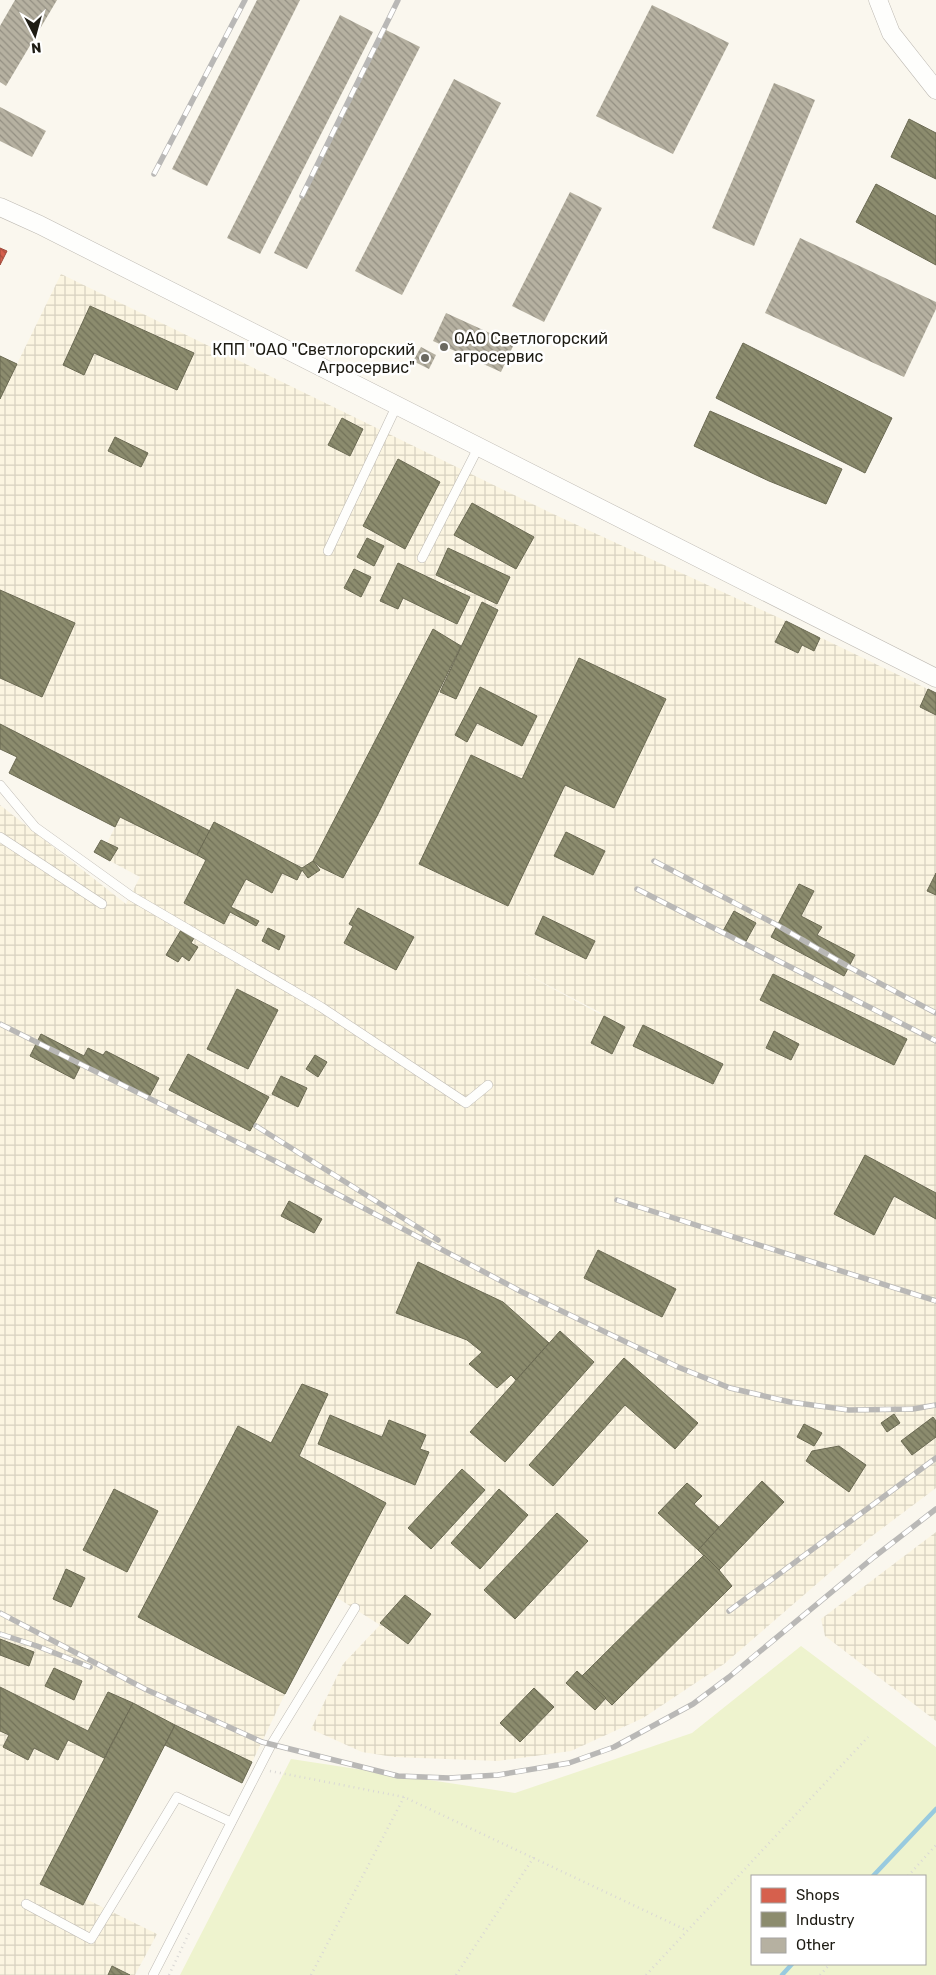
<svg xmlns="http://www.w3.org/2000/svg" width="936" height="1975" viewBox="0 0 936 1975" font-family="Rubik,sans-serif">
	<style>
		.industrial { fill: url(#industrial-grid); fill-rule: evenodd }
		.garden { fill: #eef3ce; fill-rule: evenodd }
		.shops { fill: url(#shops-back-hatch); stroke: #9f4c3c }
		.industry { fill: url(#industry-back-hatch); stroke: #6b6a53 }
		.lines { fill: none; stroke-linecap: round; stroke-linejoin: round }
		.stream { stroke: #98cadf; stroke-width: 4.5 }
		.building { fill: url(#building-back-hatch) }
		.lane-casing { stroke: #bebab3; stroke-width: 10 }
		.street-casing { stroke: #bebab3; stroke-width: 19 }
		.path { stroke: #dad8d5; stroke-width: 2.5; stroke-dasharray: 1 4; stroke-linecap: butt }
		.lane { stroke: #fefefc; stroke-width: 9 }
		.street { stroke: #fefefc; stroke-width: 18 }
		.rail-casing { stroke: #b9b8b6; stroke-width: 5.5 }
		.rail { stroke: #fff; stroke-width: 4; stroke-dasharray: 11; stroke-linecap: butt }
		.poi-dot { fill: #6b6960; stroke: #fff; stroke-width: 2 }
		.labels { text-anchor: middle; stroke-width: 5; stroke-linejoin: round; paint-order: stroke }
		.poi-label { font-size: 16px; fill: #1e1c14; stroke: #fff; text-anchor: start }
	</style>
	<defs>
		<pattern id="industrial-grid" width="8" height="8" patternUnits="userSpaceOnUse" patternTransform="scale(1.25)"><rect width="8" height="8" fill="#fbf5e1"/><path d="M0 4h8M4 0v8" fill="none" stroke="#d7d1c0"/></pattern>
		<pattern id="shops-back-hatch" width="6" height="6" patternUnits="userSpaceOnUse" patternTransform="scale(1.25)"><rect width="6" height="6" fill="#d6604d"/><path d="M-1 5l2 2M0 0l6 6M5-1l2 2" fill="none" stroke="#ad4e3f"/></pattern>
		<pattern id="industry-back-hatch" width="6" height="6" patternUnits="userSpaceOnUse" patternTransform="scale(1.25)"><rect width="6" height="6" fill="#8c8c6e"/><path d="M-1 5l2 2M0 0l6 6M5-1l2 2" fill="none" stroke="#727259"/></pattern>
		<pattern id="building-back-hatch" width="6" height="6" patternUnits="userSpaceOnUse" patternTransform="scale(1.25)"><rect width="6" height="6" fill="#b6b1a1"/><path d="M-1 5l2 2M0 0l6 6M5-1l2 2" fill="none" stroke="#938f82"/></pattern>
	</defs>
	<rect width="100%" height="100%" fill="#faf7ee"/>
	<g class="industrial">
		<path d="M61,274L551,513L786,621L936,693V1488L872,1536L724,1664L643,1718L571,1751L498,1761L394,1757L362,1752L311,1729L343,1664L380,1625L336,1597L285,1694L252,1762L175,1725L86,1899L157,1934L135,1975H0V805L126,904L140,877L110,861L116,848L107,843L115,827L9,773L17,757L0,749V356L17,364ZM482,602L498,609L455,699L440,692ZM507,964L601,1013V1014H600Z"/>
		<path d="M936,1532V1721L825,1636L821,1619Z"/>
	</g>
	<path class="garden" d="M801,1646L936,1747V1975H180L291,1759L515,1793L692,1733ZM752,1876H925V1964H752Z"/>
	<path class="shops" d="M0,248L7,251L0,265Z"/>
	<g class="industry">
		<path d="M909,119L936,133V179L891,157Z"/>
		<path d="M876,184L936,216V265L856,222Z"/>
		<path d="M90,306L194,353L177,390L94,353L84,375L63,365Z"/>
		<path d="M743,343L892,418L865,473L716,398Z"/>
		<path d="M0,356L17,364L0,399Z"/>
		<path d="M710,411L842,469L826,504L769,481L694,446Z"/>
		<path d="M342,418L363,429L350,456L328,445Z"/>
		<path d="M115,437L148,453L141,467L108,451Z"/>
		<path d="M398,459L440,482L405,549L363,526Z"/>
		<path d="M472,503L534,537L516,569L454,535Z"/>
		<path d="M367,538L384,546L374,566L357,557Z"/>
		<path d="M448,548L510,577L497,604L436,575Z"/>
		<path d="M398,563L470,597L457,624L403,598L398,609L380,601Z"/>
		<path d="M354,569L371,577L361,597L344,588Z"/>
		<path d="M0,590L75,623L42,697L0,678Z"/>
		<path d="M482,602L498,610L456,699L440,692Z"/>
		<path d="M786,621L820,638L814,651L802,645L798,653L775,642Z"/>
		<path d="M433,629L461,646L377,816L343,878L320,867L313,861Z"/>
		<path d="M579,658L666,699L614,808L565,785L508,906L419,864L471,755L522,779Z"/>
		<path d="M480,687L537,716L522,746L477,723L467,742L455,735Z"/>
		<path d="M928,689L936,693V715L920,707Z"/>
		<path d="M0,724L210,831L197,855L120,817L115,827L9,773L17,757L0,749Z"/>
		<path d="M214,822L302,868L313,861L320,870L308,878L302,870L297,880L282,873L272,893L246,879L231,907L259,921L256,926L230,912L224,924L184,903L206,860L197,855Z"/>
		<path d="M566,832L605,851L593,875L554,856Z"/>
		<path d="M101,840L118,848L110,861L94,852Z"/>
		<path d="M936,873V895L927,891Z"/>
		<path d="M799,884L814,891L801,916L822,927L817,935L855,955L844,976L771,937Z"/>
		<path d="M358,908L414,937L396,970L344,943L353,926L349,924Z"/>
		<path d="M734,911L756,923L745,943L723,931Z"/>
		<path d="M543,916L595,941L586,959L535,934Z"/>
		<path d="M268,928L285,936L279,950L262,941Z"/>
		<path d="M181,930L194,938L191,943L198,947L189,961L182,956L178,962L166,955Z"/>
		<path d="M773,974L907,1039L894,1065L760,1000Z"/>
		<path d="M237,989L278,1010L248,1069L207,1049Z"/>
		<path d="M604,1016L625,1027L612,1054L591,1043Z"/>
		<path d="M643,1025L723,1064L713,1084L633,1046Z"/>
		<path d="M774,1031L799,1044L791,1060L766,1048Z"/>
		<path d="M41,1034L84,1056L88,1048L103,1055L106,1051L159,1078L148,1099L81,1065L74,1079L30,1056Z"/>
		<path d="M188,1054L269,1097L250,1131L169,1090Z"/>
		<path d="M315,1055L327,1062L318,1077L306,1069Z"/>
		<path d="M281,1076L307,1088L298,1107L272,1094Z"/>
		<path d="M865,1155L936,1193V1219L894,1196L874,1235L834,1214Z"/>
		<path d="M289,1201L322,1219L314,1233L281,1216Z"/>
		<path d="M598,1250L676,1289L662,1317L584,1278Z"/>
		<path d="M418,1262L503,1302L549,1343L516,1380L511,1375L497,1388L469,1364L482,1352L467,1340L396,1313Z"/>
		<path d="M560,1331L594,1362L505,1462L470,1432Z"/>
		<path d="M624,1358L698,1423L675,1449L625,1405L553,1486L529,1465Z"/>
		<path d="M302,1384L328,1394L299,1456L386,1503L285,1694L138,1617L238,1426L271,1443Z"/>
		<path d="M894,1414L900,1423L887,1432L881,1423Z"/>
		<path d="M330,1415L382,1437L389,1420L426,1435L420,1449L429,1452L415,1485L318,1444Z"/>
		<path d="M933,1417L936,1421V1437L912,1455L901,1441Z"/>
		<path d="M804,1424L822,1433L814,1446L797,1437Z"/>
		<path d="M839,1446L866,1465L849,1492L806,1461L812,1451Z"/>
		<path d="M462,1469L485,1490L431,1549L408,1528Z"/>
		<path d="M762,1481L784,1502L719,1570L698,1550Z"/>
		<path d="M687,1483L702,1496L694,1504L719,1527L698,1550L658,1513Z"/>
		<path d="M114,1489L158,1511L127,1572L83,1550Z"/>
		<path d="M499,1489L528,1515L480,1569L451,1543Z"/>
		<path d="M557,1513L588,1541L515,1619L484,1590Z"/>
		<path d="M704,1555L719,1570L732,1586L612,1705L582,1676Z"/>
		<path d="M66,1569L85,1578L71,1607L53,1599Z"/>
		<path d="M405,1595L431,1614L408,1644L380,1623Z"/>
		<path d="M0,1639L34,1652L29,1666L0,1655Z"/>
		<path d="M54,1668L82,1681L74,1700L45,1686Z"/>
		<path d="M577,1671L606,1698L595,1710L566,1683Z"/>
		<path d="M0,1687L88,1731L108,1692L133,1703L104,1758L68,1740L58,1760L34,1748L28,1760L3,1747L9,1735L0,1731Z"/>
		<path d="M534,1688L554,1707L520,1742L500,1723Z"/>
		<path d="M133,1703L175,1725L83,1905L40,1884Z"/>
		<path d="M175,1725L252,1762L242,1783L165,1745Z"/>
		<path d="M112,1966L130,1975H108Z"/>
	</g>
	<g class="lines">
		<g class="stream">
			<path d="M873,1876L936,1809"/>
			<path d="M782,1975L792,1964"/>
		</g>
	</g>
	<g class="building">
		<path d="M15,0H57L6,86L0,82V26Z"/>
		<path d="M257,0H300L207,186L172,169Z"/>
		<path d="M652,5L729,43L673,154L596,116Z"/>
		<path d="M340,15L373,32L260,254L227,238Z"/>
		<path d="M386,30L420,47L307,269L274,253Z"/>
		<path d="M454,79L501,103L402,295L355,271Z"/>
		<path d="M774,83L815,100L754,246L712,228Z"/>
		<path d="M0,107L46,131L32,157L0,141Z"/>
		<path d="M570,192L602,208L544,322L512,306Z"/>
		<path d="M800,238L936,302V309L904,377L765,313Z"/>
		<path d="M446,313L514,344L501,372L433,341Z"/>
		<path d="M421,347L436,355L429,369L413,361Z"/>
	</g>
	<g class="lines">
		<defs>
			<g id="lane">
				<path d="M328,551L397,405"/>
				<path d="M422,558L479,446"/>
				<path d="M0,785L35,827L131,896L321,1007L466,1103L488,1085"/>
				<path d="M0,837L102,904"/>
				<path d="M26,1904L91,1939L177,1797L231,1822"/>
				<path d="M153,1975L271,1745L355,1608"/>
			</g>
			<g id="street">
				<path d="M878,0L891,33L936,90"/>
				<path d="M0,207L40,225L936,678"/>
			</g>
		</defs>
		<use href="#lane" class="lane-casing"/>
		<use href="#street" class="street-casing"/>
		<g class="path">
			<path d="M270,1771L404,1797L686,1930"/>
			<path d="M908,1876L936,1845"/>
			<path d="M169,1975L190,1931"/>
			<path d="M311,1975L404,1797"/>
			<path d="M456,1975L534,1857"/>
			<path d="M646,1975L868,1737"/>
			<path d="M820,1975L830,1964"/>
		</g>
		<use href="#lane" class="lane"/>
		<use href="#street" class="street"/>
		<defs>
			<g id="rail">
				<path d="M154,174L245,0"/>
				<path d="M302,196L398,0"/>
				<path d="M654,861L777,925L849,967L936,1013"/>
				<path d="M637,889L936,1041"/>
				<path d="M0,1024L275,1161L520,1291L678,1367L730,1388L790,1402L849,1410L913,1409L936,1405"/>
				<path d="M256,1126L438,1240"/>
				<path d="M617,1200L936,1301"/>
				<path d="M729,1611L936,1458"/>
				<path d="M0,1613L145,1689L262,1742L398,1776L449,1778L498,1775L569,1763L614,1747L693,1704L729,1677L874,1557L936,1509"/>
				<path d="M0,1634L37,1646L90,1667"/>
			</g>
		</defs>
		<use href="#rail" class="rail-casing"/>
		<use href="#rail" class="rail"/>
	</g>
	<g class="poi-dot">
		<circle cx="444" cy="347" r="5"/>
		<circle cx="425" cy="358" r="5"/>
	</g>
	<g class="labels">
		<g class="poi-label">
			<text x="454" y="344">ОАО Светлогорский<tspan x="454" dy="18">агросервис</tspan></text>
			<text x="415" y="355" text-anchor="end">КПП "ОАО "Светлогорский<tspan x="415" dy="18">Агросервис"</tspan></text>
		</g>
	</g>
	<rect x="751" y="1875" width="175" height="90" fill="#ffffff" stroke="#a5a4a1"/>
	<rect x="761" y="1888" width="25" height="15" fill="#d6604d" stroke="#a5a4a1"/>
	<text x="796" y="1900" font-size="15" fill="#1e1c14">Shops</text>
	<rect x="761" y="1912" width="25" height="15" fill="#8c8c6e" stroke="#a5a4a1"/>
	<text x="796" y="1925" font-size="15" fill="#1e1c14">Industry</text>
	<rect x="761" y="1938" width="25" height="15" fill="#b6b1a1" stroke="#a5a4a1"/>
	<text x="796" y="1950" font-size="15" fill="#1e1c14">Other</text>
	<g transform="translate(35 35) rotate(174)" stroke="#ffffff" stroke-width="4" paint-order="stroke">
	<path d="M0-4L9 19L0 12L-9 19Z" fill="#1e1c14"/>
	<text y="-8" font-size="14" font-weight="bold" text-anchor="middle" fill="#1e1c14">N</text>
	</g>
</svg>
